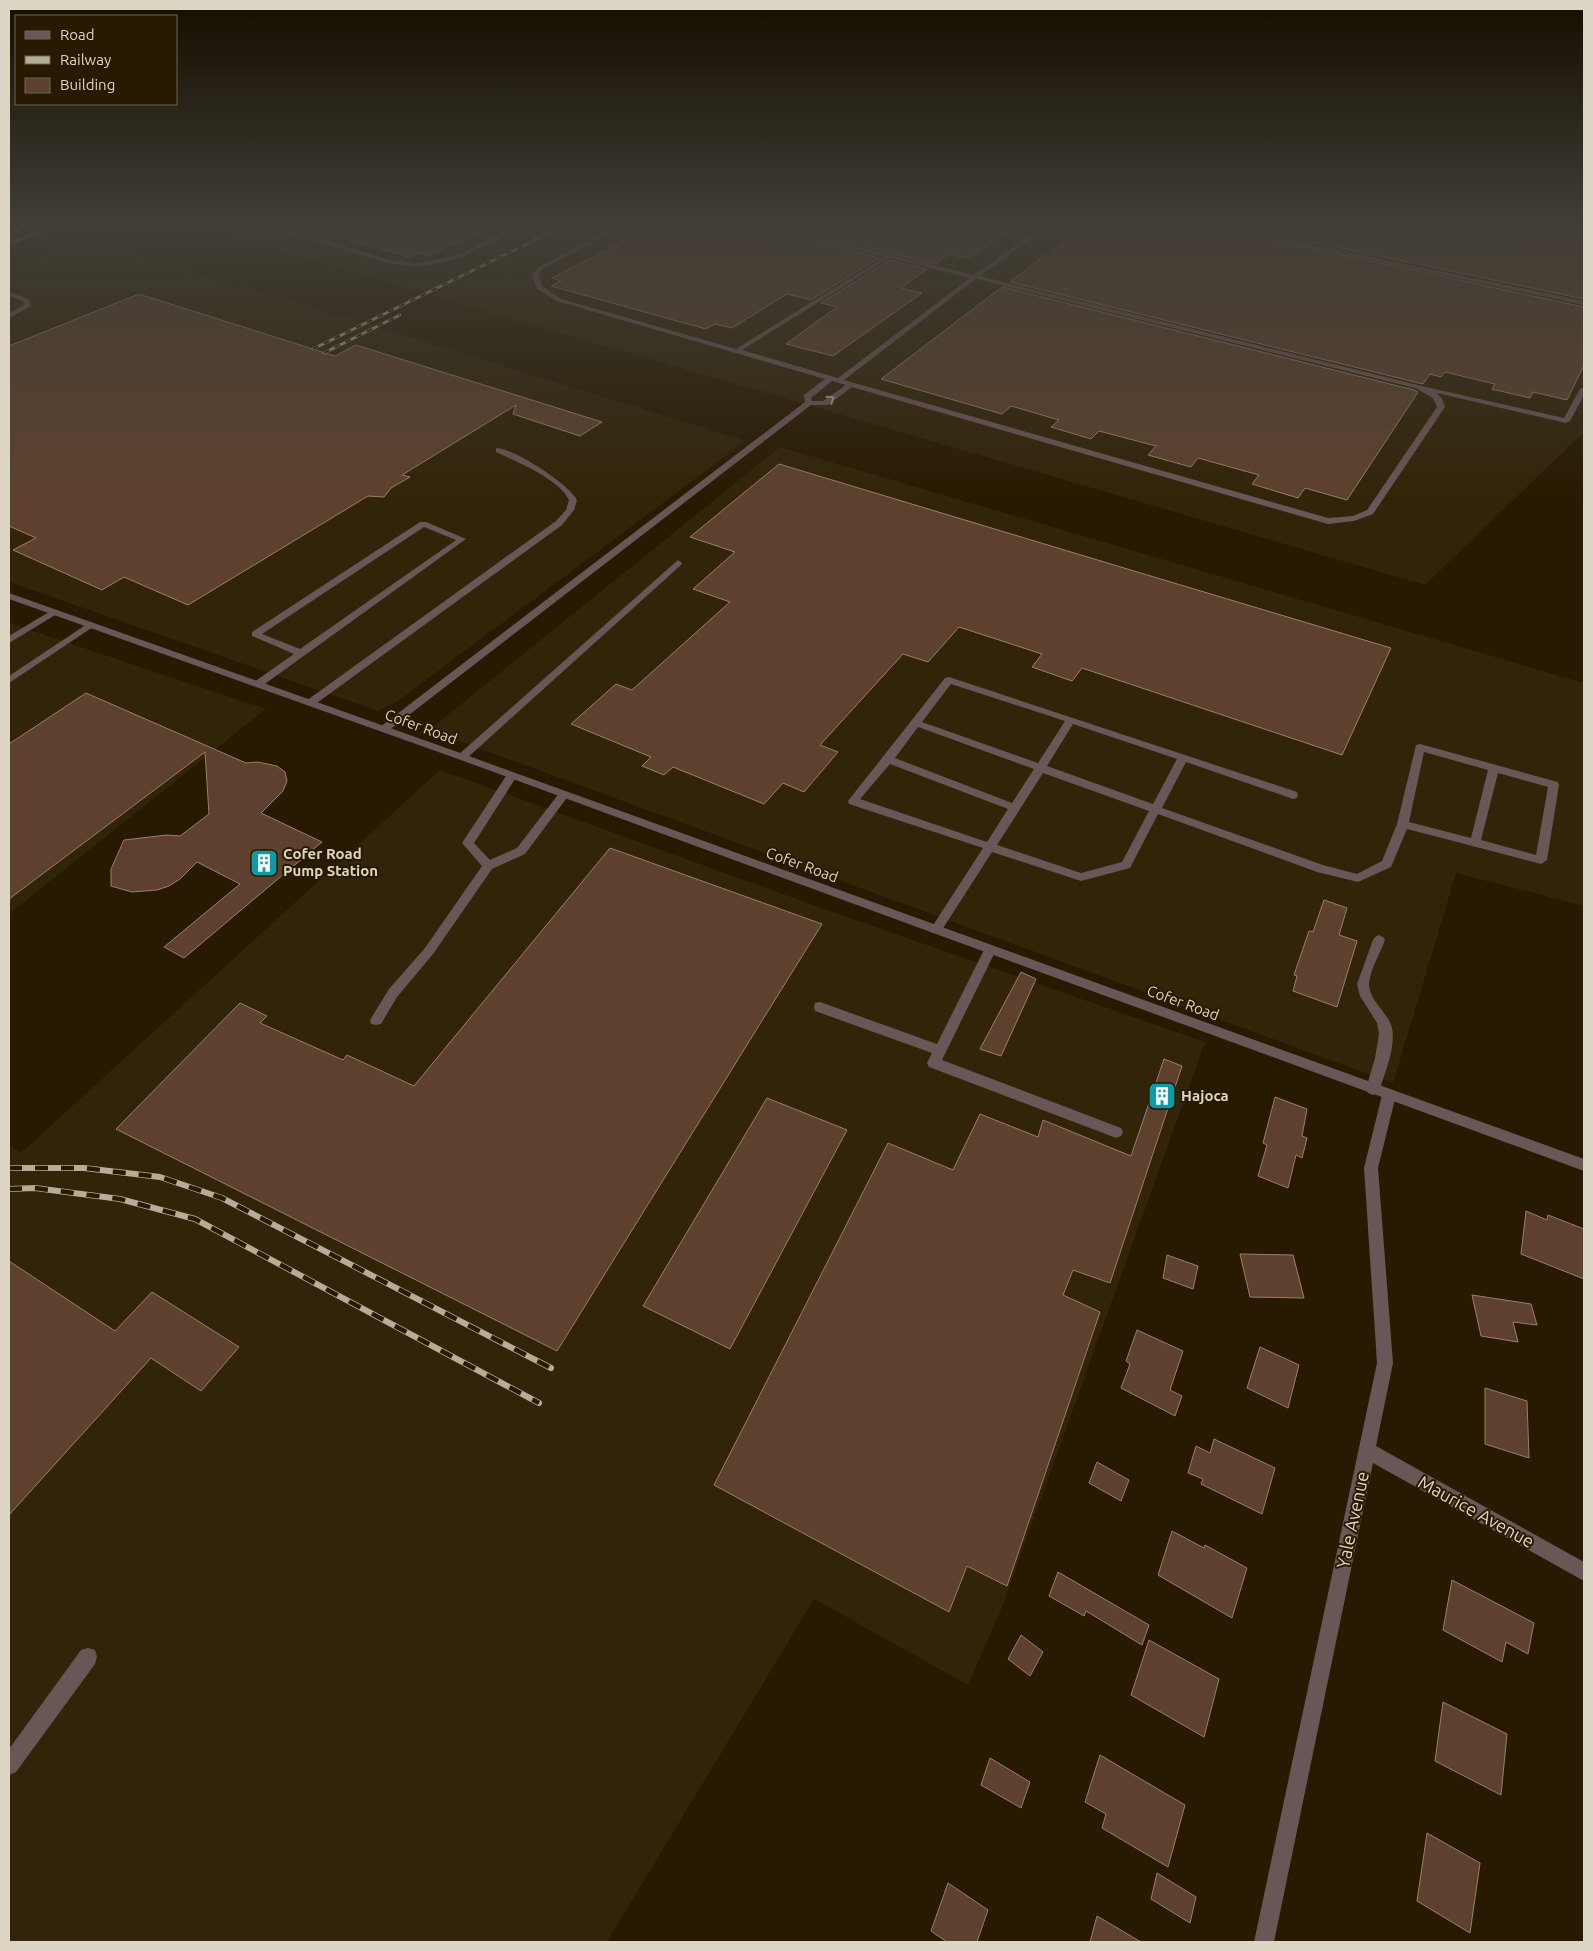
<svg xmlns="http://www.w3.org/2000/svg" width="1593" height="1951" viewBox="0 0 1593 1951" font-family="Ubuntu,sans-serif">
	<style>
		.built { fill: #312408 }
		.building { fill: #5d412e; stroke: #9d7e69 }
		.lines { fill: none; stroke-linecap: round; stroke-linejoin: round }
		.service { fill: #6a5557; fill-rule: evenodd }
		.minor { fill: #6a5557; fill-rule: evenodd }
		.tertiary { fill: #6a5557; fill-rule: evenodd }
		.rail-far1-casing { stroke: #b5ac99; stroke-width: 3 }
		.rail-casing { stroke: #b5ac99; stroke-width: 6 }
		.rail-far1 { stroke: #271a00; stroke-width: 2; stroke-dasharray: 6; stroke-linecap: butt }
		.rail { stroke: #271a00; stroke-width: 4.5; stroke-dasharray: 13; stroke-linecap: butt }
		.oneway { stroke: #b0a299 }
		.labels { text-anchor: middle; stroke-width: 4; stroke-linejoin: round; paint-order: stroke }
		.street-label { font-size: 15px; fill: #ded6c5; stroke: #271a00 }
		.poi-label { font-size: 15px; font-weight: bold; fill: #ded6c5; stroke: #271a00; text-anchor: start }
		.near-street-label { font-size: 18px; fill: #ded6c5; stroke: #271a00 }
	</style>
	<rect width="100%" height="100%" fill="#271a00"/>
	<g class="built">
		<path d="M1584,226V429L1582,434L1425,585L197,227Z"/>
		<path d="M87,242L371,325L746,441L398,701L378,711L9,582V269Z"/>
		<path d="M780,447L1584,683V906L1456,873L1393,1083L429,730Z"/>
		<path d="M9,623L266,709L9,914Z"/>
		<path d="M440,770L841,915L1205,1042L1001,1610L968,1685L814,1599L607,1942H9V1145L21,1153Z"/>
	</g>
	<g class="building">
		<path d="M323,226H492L427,256L418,253L409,257L323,232Z"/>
		<path d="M653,226H762L879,258L811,300L787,294L732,328L715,324L706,329L551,286L561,281L552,278Z"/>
		<path d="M785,226H1017L970,259L949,254L935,264Z"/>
		<path d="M1084,226H1140L1187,236L1188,226H1209L1584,307V365L1567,400L1533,392L1530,398L1492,389L1495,384L1445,372L1441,377L1430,374L1423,384L1010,282Z"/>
		<path d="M1235,226H1584V299Z"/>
		<path d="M890,260L927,269L901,288L922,293L833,356L786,344L837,307L821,303Z"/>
		<path d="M1002,287L1414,390L1418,392L1347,500L1305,488L1298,498L1252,484L1259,475L1198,458L1191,467L1148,455L1156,446L1099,431L1091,439L1051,427L1059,420L1011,406L1002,414L881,379Z"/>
		<path d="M139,294L335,356L356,345L602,422L580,436L513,414L516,405L402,475L410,477L391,488L384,497L368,496L188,605L124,577L102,590L13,550L36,538L9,526V346Z"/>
		<path d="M779,464L1144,574L1391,648L1342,755L1082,668L1072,681L1032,667L1042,654L959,627L928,662L903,654L820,745L838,752L804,792L783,783L764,804L673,767L664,775L642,766L651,757L571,724L616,684L632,690L730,602L693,589L735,552L690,537Z"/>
		<path d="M86,693L246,763L258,762L277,766L285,772L287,781L283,791L261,813L322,842L184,958L164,947L240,884L197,862L180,879L169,886L157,890L132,892L111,886V869L124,840L167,835L180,836L209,814L205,752L9,899V744Z"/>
		<path d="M610,848L822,924L557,1351L116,1129L240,1003L267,1016L260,1023L343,1060L347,1055L414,1086Z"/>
		<path d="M1324,900L1347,908L1339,935L1357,941L1337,1007L1293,991L1297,976L1294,975L1309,931L1313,932Z"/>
		<path d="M1021,972L1036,979L1001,1056L980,1049Z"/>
		<path d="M1164,1059L1182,1066L1110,1283L1073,1270L1063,1295L1100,1312L1007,1586L967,1566L949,1612L714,1485L888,1143L953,1170L980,1114L1038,1137L1043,1120L1131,1156Z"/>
		<path d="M1275,1097L1307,1109L1302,1136L1307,1138L1302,1158L1296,1155L1288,1188L1258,1176L1267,1145L1263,1143Z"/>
		<path d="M767,1098L847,1130L730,1349L643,1306Z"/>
		<path d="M1526,1211L1547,1220L1548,1215L1584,1229V1279L1521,1254Z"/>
		<path d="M1240,1254L1293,1255L1304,1298L1250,1297Z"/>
		<path d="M1167,1255L1198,1266L1193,1289L1163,1278Z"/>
		<path d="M9,1261L115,1331L152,1292L239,1347L201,1391L151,1358L9,1515Z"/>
		<path d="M1472,1295L1531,1304L1537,1325L1513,1322L1518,1342L1481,1336Z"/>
		<path d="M1137,1330L1183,1351L1170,1390L1182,1396L1175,1416L1121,1388L1130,1364L1126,1361Z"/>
		<path d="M1260,1347L1299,1365L1288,1408L1247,1388Z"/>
		<path d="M1485,1388L1527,1401L1529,1458L1485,1444Z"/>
		<path d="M1214,1439L1275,1468L1262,1514L1201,1484L1203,1479L1188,1473L1196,1446L1210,1453Z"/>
		<path d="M1097,1462L1129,1480L1121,1501L1089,1483Z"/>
		<path d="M1172,1531L1204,1548L1205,1545L1247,1568L1232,1618L1158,1575Z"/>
		<path d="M1058,1572L1149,1625L1142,1645L1086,1611L1084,1616L1049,1596Z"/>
		<path d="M1452,1580L1534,1623L1528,1654L1506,1642L1502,1662L1443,1630Z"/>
		<path d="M1021,1635L1043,1652L1030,1676L1008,1659Z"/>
		<path d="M1149,1640L1219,1679L1204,1737L1131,1695Z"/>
		<path d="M1443,1702L1507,1734L1501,1795L1435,1761Z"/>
		<path d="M1100,1755L1185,1805L1168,1867L1102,1828L1106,1814L1085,1802Z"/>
		<path d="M990,1758L1030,1782L1021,1808L981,1785Z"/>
		<path d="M1427,1833L1480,1863L1470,1933L1417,1901Z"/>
		<path d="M1157,1873L1196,1897L1190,1923L1151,1899Z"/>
		<path d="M948,1883L988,1910L977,1942H947L931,1931Z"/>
		<path d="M1097,1916L1141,1942H1090Z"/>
	</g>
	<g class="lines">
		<g class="service">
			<path d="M267,226H277L390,260L416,263L445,258L462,253L515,226H523L466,255L446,262L416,267L387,263Z"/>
			<path d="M617,226H625L544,268L538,274L542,286L561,299L736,349L884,257L764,226H776L974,275L1042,226H1049L980,276L1426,387L1564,418L1580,389L1584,387V395L1570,421L1566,423L1437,393L1442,399L1445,407L1373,514L1354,521L1328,524L852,387L828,405H811L388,731H380L379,729L380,727L805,402L804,395L825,379L557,301L537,289L532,274L540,266ZM890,258L970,278L838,378L742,350ZM976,279L1415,388L1433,398L1437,407L1367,510L1353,516L1328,518L844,380ZM832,381L846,385L823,401H812L811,398Z"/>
			<path d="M1211,226H1224L1584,301V305Z"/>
			<path d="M9,292L28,299L31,306L9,318V313L24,305L23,301L9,296Z"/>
			<path d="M496,448C512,447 570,485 577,500L574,510L562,525L314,705H306V701L556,521L566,510L569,500C559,479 517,462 496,452Z"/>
			<path d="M420,522H426L466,539L262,686H254V682L294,654L252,636V632ZM424,527L456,540L300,649L262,634Z"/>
			<path d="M678,560L682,563L681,565L466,759H458L457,757L458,755Z"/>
			<path d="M54,609L59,612L57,614L9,643V636Z"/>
			<path d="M90,622L93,623V627L9,683V676Z"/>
			<path d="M949,677L1297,792L1298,795L1297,798L1293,799L1186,762L1162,808L1323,865L1357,874L1382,861L1397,824L1416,745L1420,744L1558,782L1559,785L1547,860L1541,864L1407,829L1391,867L1358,882L1317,872L1158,814L1130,868L1081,881L992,852L940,933H932L930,930L983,848L849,804L848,801L945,678ZM951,684L1065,721L1038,763L922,722ZM1073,724L1177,759L1153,804L1047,766ZM918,727L1034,769L1012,803L895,758ZM1424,752L1488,770L1471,838L1409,822ZM890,764L1008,809L987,842L860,799ZM1043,773L1149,811L1122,862L1081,873L997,845ZM1498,773L1548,787L1536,855L1481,840Z"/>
			<path d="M512,772L517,776L474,843L490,860L517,848L560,792H568L569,795L525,854L492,869L433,954L397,997L381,1024L376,1025L371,1024L370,1020L389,989L425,948L482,866L462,843L508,773Z"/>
			<path d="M1379,935L1383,937L1385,940C1380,954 1370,969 1369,984C1369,1001 1388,1012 1392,1028C1396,1047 1385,1072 1380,1089L1378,1093L1373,1095L1368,1093L1366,1089L1375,1058L1379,1034L1377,1023L1360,996L1357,984L1373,940L1375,937Z"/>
			<path d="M990,945L994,947L996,950L942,1060L1121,1128L1123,1132L1121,1136L1116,1138L1111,1136L929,1067L927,1063L932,1053L815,1011L814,1007L815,1003L820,1002L937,1044L984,950L986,947Z"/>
			<path d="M88,1648L95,1650L97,1657L95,1664L16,1772L9,1775V1749L81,1650Z"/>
		</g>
		<path class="minor" d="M1389,1089L1394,1091L1396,1095L1378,1168L1393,1363L1376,1446L1584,1562V1581L1373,1463L1274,1942H1254L1377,1363L1364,1168L1382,1095L1384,1091Z"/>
		<path class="tertiary" d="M9,593L466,755L1584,1159V1171L458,759L9,599Z"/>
		<defs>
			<g id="rail-far1">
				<path d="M9,234L30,226"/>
				<path d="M9,243L58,226"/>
				<path d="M313,349L563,226"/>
				<path d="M324,353L400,315"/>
			</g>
			<g id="rail">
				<path d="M9,1168H84L160,1177L222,1198L551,1368"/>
				<path d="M9,1189L35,1188L120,1199L195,1219L539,1403"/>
			</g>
		</defs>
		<use href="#rail-far1" class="rail-far1-casing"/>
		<use href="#rail" class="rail-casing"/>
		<use href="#rail-far1" class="rail-far1"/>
		<use href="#rail" class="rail"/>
	</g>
	<defs><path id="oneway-chevron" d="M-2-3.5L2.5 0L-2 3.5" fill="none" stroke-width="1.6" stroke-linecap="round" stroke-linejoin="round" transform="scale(1.25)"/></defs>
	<use class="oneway" href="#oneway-chevron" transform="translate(831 399) rotate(-34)"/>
	<linearGradient id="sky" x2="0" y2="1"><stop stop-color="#150e00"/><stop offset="0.45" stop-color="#413e37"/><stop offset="1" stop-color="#413e37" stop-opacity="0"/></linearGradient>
	<rect width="1593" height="499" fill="url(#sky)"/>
	<defs>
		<symbol id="building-square" viewBox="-11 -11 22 22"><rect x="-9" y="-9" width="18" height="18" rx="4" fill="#0f9aa8" stroke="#271a00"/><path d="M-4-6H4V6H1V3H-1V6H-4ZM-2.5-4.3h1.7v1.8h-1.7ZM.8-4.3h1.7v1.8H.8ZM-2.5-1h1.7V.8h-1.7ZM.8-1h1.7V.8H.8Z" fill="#fff"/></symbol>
	</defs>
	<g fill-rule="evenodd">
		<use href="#building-square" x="248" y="847" width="32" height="32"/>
		<use href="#building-square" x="1146" y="1080" width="32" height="32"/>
	</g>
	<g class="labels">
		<g class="street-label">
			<text transform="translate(421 727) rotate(20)" y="5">Cofer Road</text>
			<text transform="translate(802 865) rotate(20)" y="5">Cofer Road</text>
			<text transform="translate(1183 1003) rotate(20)" y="5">Cofer Road</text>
		</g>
		<g class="poi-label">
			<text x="283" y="859">Cofer Road<tspan x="283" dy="17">Pump Station</tspan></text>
			<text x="1181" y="1101">Hajoca</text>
		</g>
		<g class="near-street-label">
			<text transform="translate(1476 1512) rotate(29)" y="6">Maurice Avenue</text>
			<text transform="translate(1353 1520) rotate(-78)" y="6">Yale Avenue</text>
		</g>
	</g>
	<rect width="1593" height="1951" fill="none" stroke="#ded6c5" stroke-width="20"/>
	<rect x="15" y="15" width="162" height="90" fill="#271a00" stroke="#70654f"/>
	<rect x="25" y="31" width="25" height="8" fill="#6a5557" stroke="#70654f"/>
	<text x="60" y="40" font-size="15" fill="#ded6c5">Road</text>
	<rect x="25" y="56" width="25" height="8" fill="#b5ac99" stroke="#70654f"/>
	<text x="60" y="65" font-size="15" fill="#ded6c5">Railway</text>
	<rect x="25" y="78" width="25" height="15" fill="#5d412e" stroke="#70654f"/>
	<text x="60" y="90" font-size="15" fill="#ded6c5">Building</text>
</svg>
